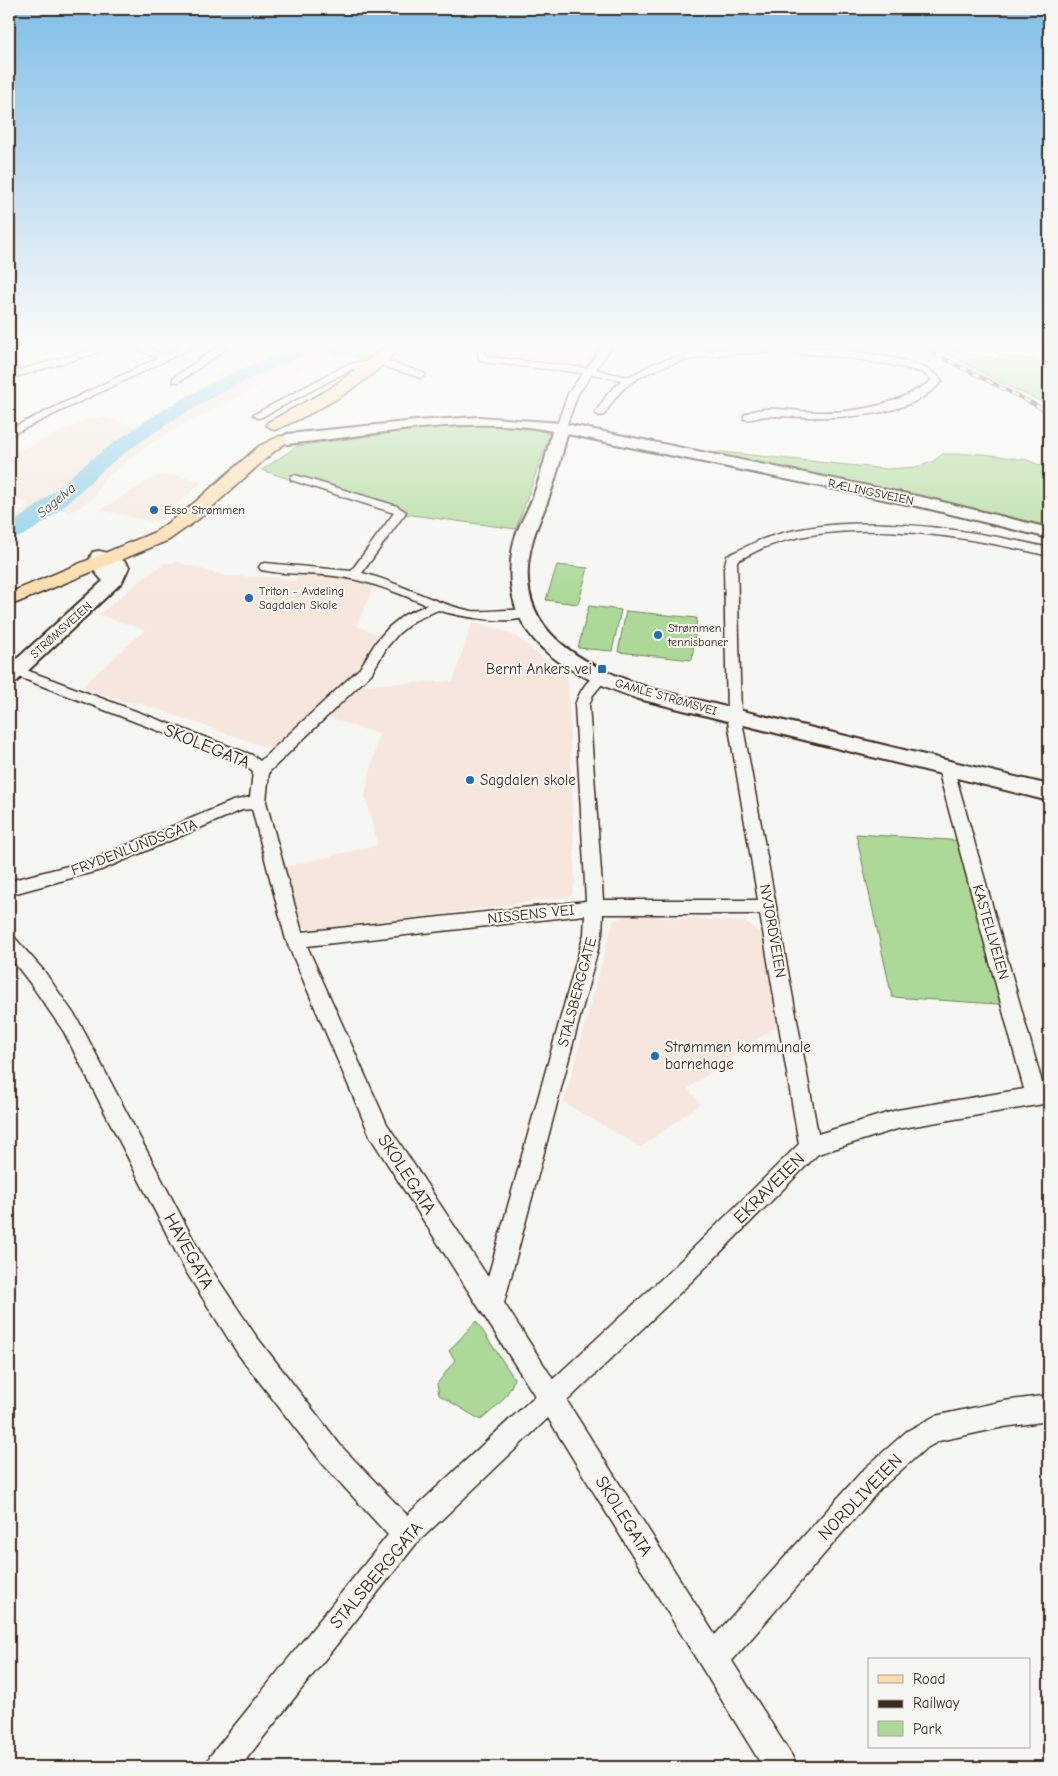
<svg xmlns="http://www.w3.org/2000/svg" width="1058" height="1776" viewBox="0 0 1058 1776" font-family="'Comic Neue',sans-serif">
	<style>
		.built { fill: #f6e6dd }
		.green { fill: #add998; stroke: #74825b }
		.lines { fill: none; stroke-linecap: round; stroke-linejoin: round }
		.river { fill: #86cce8; fill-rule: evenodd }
		.street-casing { stroke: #3b2a1e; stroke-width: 3 }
		.secondary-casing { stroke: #3b2a1e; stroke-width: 4 }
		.primary-casing { stroke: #3b2a1e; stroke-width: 3 }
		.street { fill: #f6f6f2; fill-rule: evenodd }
		.secondary { fill: #f6f6f2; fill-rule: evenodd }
		.primary { fill: #fcdcac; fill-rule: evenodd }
		.rail-casing { stroke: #3b2a1e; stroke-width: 4 }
		.rail { stroke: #f6f6f2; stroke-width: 2.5; stroke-dasharray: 7; stroke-linecap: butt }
		.poi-dot { fill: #1f6fb2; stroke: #f6f6f2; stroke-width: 2 }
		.labels { text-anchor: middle; stroke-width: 4; stroke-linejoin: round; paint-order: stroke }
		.far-street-label { font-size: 12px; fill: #3b2a1e; stroke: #f6f6f2 }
		.far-poi-label { font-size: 12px; fill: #3b2a1e; stroke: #f6f6f2; text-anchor: start }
		.far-water-label { font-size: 14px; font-style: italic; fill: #4e5250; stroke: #f6f6f2 }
		.poi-label { font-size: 15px; fill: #3b2a1e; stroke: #f6f6f2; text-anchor: start }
		.street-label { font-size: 15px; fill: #3b2a1e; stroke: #f6f6f2 }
		.near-street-label { font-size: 18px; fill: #3b2a1e; stroke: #f6f6f2 }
	</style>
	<rect width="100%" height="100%" fill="#f6f6f2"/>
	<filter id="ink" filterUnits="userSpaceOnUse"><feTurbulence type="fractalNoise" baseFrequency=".02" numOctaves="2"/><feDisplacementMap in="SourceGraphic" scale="10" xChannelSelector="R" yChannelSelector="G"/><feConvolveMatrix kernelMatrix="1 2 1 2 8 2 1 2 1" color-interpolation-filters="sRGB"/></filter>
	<g filter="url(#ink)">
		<g class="built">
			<path d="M262,348H304L282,355L291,360L321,348H354L275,380L186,423L148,445L103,480L95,496L79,508L70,512L49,505L9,533V524L15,521L29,502L9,499V456L87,419L106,417L134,426L206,385L248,354Z"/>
			<path d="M446,348H605L590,371Z"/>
			<path d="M164,475L177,476L202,482L156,522L101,510L151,479Z"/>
			<path d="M177,562L225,576L277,577L294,581L297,577L313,572L376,583L356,626L382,636L357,669L271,749L140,703L126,702L82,687L145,630L99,615L151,572L166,563Z"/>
			<path d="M472,623L496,628L515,636L544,659L568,673L575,880L572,896L317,931L298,925L284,867L378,845L365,796L379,734L328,717L362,685L453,681Z"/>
			<path d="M628,915L746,922L762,934L778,1025L688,1088L700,1104L641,1147L564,1103L613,921Z"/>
		</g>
		<g class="green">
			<path d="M338,348H375L363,360L348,354L334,353Z"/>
			<path d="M937,348H955L959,351L997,359L1000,354L1036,361L1049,377V405L1005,385Z"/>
			<path d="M464,423L529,427L550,434L516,529L404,514L405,510L297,477L292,480L262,470L297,446Z"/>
			<path d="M721,452L887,469L916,467L932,462L943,454H983L1027,460L1049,469V531L701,454Z"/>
			<path d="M557,565L588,568L578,604L546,600Z"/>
			<path d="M589,606L621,610L612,651L578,648Z"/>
			<path d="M626,611L697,618L692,660L618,652Z"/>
			<path d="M856,834L965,841L1012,1005L892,997Z"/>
			<path d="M476,1321L514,1378C510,1396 495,1408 481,1420L439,1395L437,1384L455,1360L449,1351Z"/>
		</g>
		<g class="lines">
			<path class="river" d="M294,348H318L316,351C245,377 179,413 118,458C86,481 47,532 9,540V525C44,504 71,473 104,450C162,407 226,372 294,348Z"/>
			<defs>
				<g id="street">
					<path d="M97,348H113L9,379V373Z"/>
					<path d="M134,348H148L165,355L179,348H192L9,436V429L158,358Z"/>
					<path d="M216,348H227L179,382H173V378Z"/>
					<path d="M477,348H483L488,357L587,368L601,348H611L596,369C605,371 620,377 629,376C637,374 646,367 653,364C676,356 701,352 724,349C766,345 918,346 942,381C904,425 821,417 770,416C761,415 752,421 744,419V415C763,403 795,412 816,412C857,413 898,405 932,380L923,373L913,370C839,352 691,336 627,386C617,393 611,405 604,415L600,416L595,413L609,392L622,380L592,374L578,394L566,427L561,430L556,427L568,394L583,373L484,362L479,359Z"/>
					<path d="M377,358L424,373L426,375L421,378L374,363L372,361Z"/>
					<path d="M358,362L371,363L376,366L371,369H352L262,417L258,418L253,415L346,365Z"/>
					<path d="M295,475L397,506L406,512L362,573C400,582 434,604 472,611C485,613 527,606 533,613C519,628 456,616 438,610L414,621L399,633L387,647L371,674L269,772L266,802L302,932L586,901L575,705C579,694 587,677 600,674L607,678L593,695L589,705L603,900H758L727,716L724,568L727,556C737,551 747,546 758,541C839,508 966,528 1049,548V556C966,536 850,516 768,546C757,550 747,556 737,561L741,716L818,1134L897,1110L1024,1089L940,777L943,764H955L957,768L956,777L1043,1086L1049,1085V1103L897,1129L818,1154L688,1285L567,1401L715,1635L863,1470L907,1431L935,1416L1004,1401L1049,1395V1421L1004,1427L939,1441L925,1449L881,1488L732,1661L792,1756L796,1767H763L548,1418L416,1544L240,1767H206L210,1756L388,1535L323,1464L238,1354L185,1270L64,1032L30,983L9,956V936L15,938L44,971L78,1020L201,1254L256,1336L341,1446L407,1515L535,1396L371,1138L286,940L252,809L242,810L101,870L9,895V881L91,860L233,801L250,797L253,772L242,763L11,674L9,671L11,668H21L252,755L260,761L360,668L376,642L389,627L404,615L427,605C396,592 368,580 334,576C310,573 284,575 261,570L259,567L261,564L265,563L351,571L394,513L291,480V476ZM603,914H760L799,1144L672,1269L553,1379L504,1303L602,934ZM585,915L584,934L488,1277L387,1124L307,946Z"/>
				</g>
				<g id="secondary">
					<path d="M479,417L561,423L926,498L1049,528V538L926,508L567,434C562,455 557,476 549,497C544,512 536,527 532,543C509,631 582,665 652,689L1049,785V801L639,699C564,673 496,638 513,546C516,529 527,513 533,497C541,475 547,453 552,431C469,414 371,436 287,444L279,439L287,434L416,421Z"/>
					<path d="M99,551C112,554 121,556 129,567L122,582L16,682L9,683V666L103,581C96,573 85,563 93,552Z"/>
				</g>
				<g id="primary">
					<path d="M383,348H398C375,381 316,412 280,428L274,430L266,425L268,422L331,388Z"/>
					<path d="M280,436L286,437L288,441L271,454L200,518L169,540L9,606V593L155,532L186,510L259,446Z"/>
				</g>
			</defs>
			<use href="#street" class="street-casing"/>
			<use href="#secondary" class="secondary-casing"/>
			<use href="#primary" class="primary-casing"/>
			<use href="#street" class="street"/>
			<use href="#secondary" class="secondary"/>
			<use href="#primary" class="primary"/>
			<defs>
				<path id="rail" d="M924,348L1049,412"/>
			</defs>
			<use href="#rail" class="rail-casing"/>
			<use href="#rail" class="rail"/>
		</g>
	</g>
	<linearGradient id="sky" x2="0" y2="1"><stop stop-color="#81bee8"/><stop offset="0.58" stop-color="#fbfbf9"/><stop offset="1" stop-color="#fbfbf9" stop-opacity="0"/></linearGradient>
	<rect width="1058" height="597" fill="url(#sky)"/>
	<g class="poi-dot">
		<circle cx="154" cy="510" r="5"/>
		<circle cx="249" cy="598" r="5"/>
		<circle cx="658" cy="635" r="5"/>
		<rect x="597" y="664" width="10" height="10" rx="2.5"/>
		<circle cx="470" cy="780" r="5"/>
		<circle cx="655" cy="1056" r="5"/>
	</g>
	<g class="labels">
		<g class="far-street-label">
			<text transform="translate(871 492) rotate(12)" y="4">RÆLINGSVEIEN</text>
			<text transform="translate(61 630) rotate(-42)" y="4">STRØMSVEIEN</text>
			<text transform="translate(666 697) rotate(16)" y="4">GAMLE STRØMSVEI</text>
		</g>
		<g class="far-poi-label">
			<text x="164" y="514">Esso Strømmen</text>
			<text x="259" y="595">Triton - Avdeling<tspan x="259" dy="14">Sagdalen Skole</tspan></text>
			<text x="668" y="632">Strømmen<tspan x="668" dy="14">tennisbaner</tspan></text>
		</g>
		<g class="far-water-label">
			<text transform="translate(56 500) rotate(-40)" y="5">Sagelva</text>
		</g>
		<g class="poi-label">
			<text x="592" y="674" text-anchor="end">Bernt Ankers vei</text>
			<text x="480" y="785">Sagdalen skole</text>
			<text x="665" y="1052">Strømmen kommunale<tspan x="665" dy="17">barnehage</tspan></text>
		</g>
		<g class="street-label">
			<text transform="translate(134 847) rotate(-21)" y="5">FRYDENLUNDSGATA</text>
			<text transform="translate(531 914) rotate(-6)" y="5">NISSENS VEI</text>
			<text transform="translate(773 931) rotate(80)" y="5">NYJORDVEIEN</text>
			<text transform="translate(991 932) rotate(74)" y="5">KASTELLVEIEN</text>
			<text transform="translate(577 992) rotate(-75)" y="5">STALSBERGGATE</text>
		</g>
		<g class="near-street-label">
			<text transform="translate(207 746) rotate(22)" y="6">SKOLEGATA</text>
			<text transform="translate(407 1174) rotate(57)" y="6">SKOLEGATA</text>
			<text transform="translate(769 1188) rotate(-45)" y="6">EKRAVEIEN</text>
			<text transform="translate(189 1251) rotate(61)" y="6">HAVEGATA</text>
			<text transform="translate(860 1497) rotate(-46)" y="6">NORDLIVEIEN</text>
			<text transform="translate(624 1516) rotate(58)" y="6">SKOLEGATA</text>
			<text transform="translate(376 1575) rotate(-50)" y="6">STALSBERGGATA</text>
		</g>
	</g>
	<rect width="1058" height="1776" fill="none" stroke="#f6f6f2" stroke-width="30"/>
	<rect x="15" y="15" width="1028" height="1746" fill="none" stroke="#3b2a1e" stroke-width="2" filter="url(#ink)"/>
	<rect x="868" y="1658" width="162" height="90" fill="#f6f6f2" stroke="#aba49d"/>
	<rect x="878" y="1675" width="25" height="8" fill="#fcdcac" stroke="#aba49d"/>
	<text x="913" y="1684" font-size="15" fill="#3b2a1e">Road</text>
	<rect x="878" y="1700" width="25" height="8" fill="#3b2a1e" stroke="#aba49d"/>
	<text x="913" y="1708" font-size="15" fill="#3b2a1e">Railway</text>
	<rect x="878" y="1721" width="25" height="15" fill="#add998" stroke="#aba49d"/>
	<text x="913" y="1734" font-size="15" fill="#3b2a1e">Park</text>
</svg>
